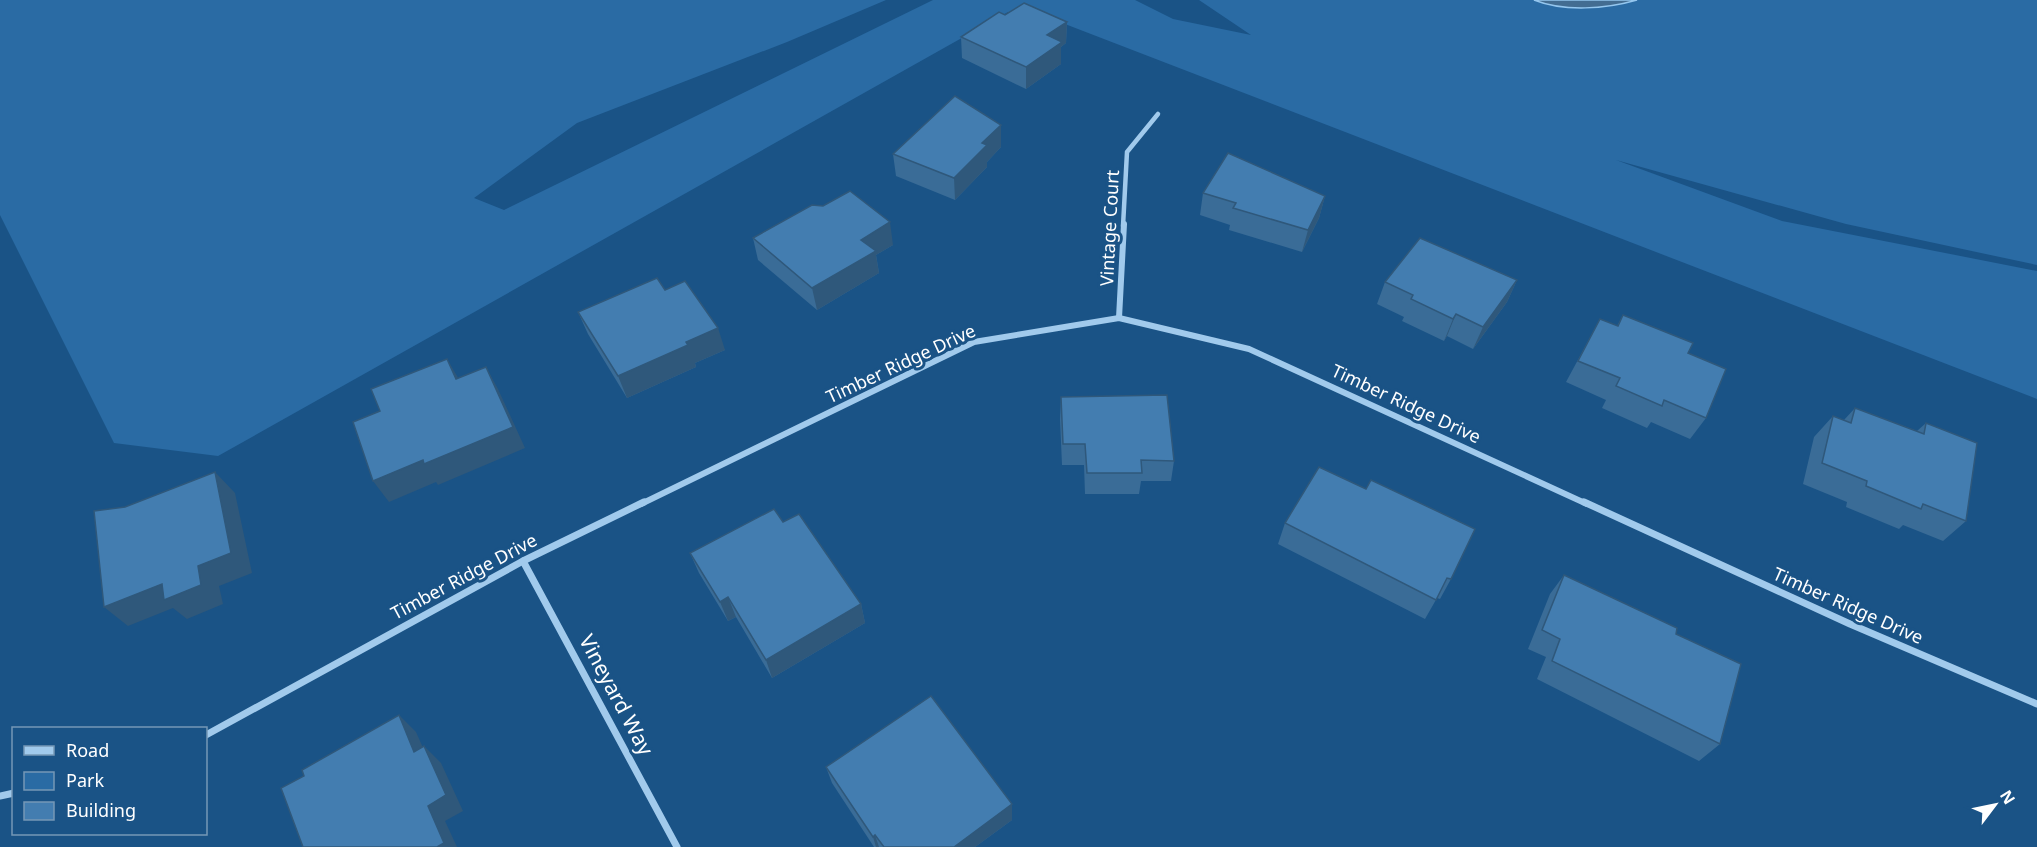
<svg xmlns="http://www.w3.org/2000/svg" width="2037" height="847" viewBox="0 0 2037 847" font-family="'Noto Sans',sans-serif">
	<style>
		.green { fill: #2a6ba4 }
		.water { fill: #436d92; stroke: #94c6ee; stroke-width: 1.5 }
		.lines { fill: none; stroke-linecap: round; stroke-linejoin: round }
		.minor-far2 { stroke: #a1caec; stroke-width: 4.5 }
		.minor-far1 { stroke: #a1caec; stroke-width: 6 }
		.minor { stroke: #a1caec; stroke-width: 7 }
		.wall { fill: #3a6c97 }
		.shaded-wall { fill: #2f587b }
		.building { fill: #437db0; stroke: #2f587b; stroke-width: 1.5 }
		.labels { text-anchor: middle; stroke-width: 6; stroke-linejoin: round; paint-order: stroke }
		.street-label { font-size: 18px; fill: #fff; stroke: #1a5386 }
		.near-street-label { font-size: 21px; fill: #fff; stroke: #1a5386 }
	</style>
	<rect width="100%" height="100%" fill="#1a5386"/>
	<path class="green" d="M0,0H886L787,42L577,123L474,198L504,210L933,0H1135L1173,19L1251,35L1199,0H2037V265L1846,224L1616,160L1782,221L2037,271V399L1052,19L1008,12L218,456L114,443L0,215Z"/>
	<path class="water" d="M1534,0H1637C1606,9 1564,12 1534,0Z"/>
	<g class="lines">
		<path class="minor-far2" d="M1123,226L1127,152L1158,114"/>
		<g class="minor-far1">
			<path d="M1119,318L1124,224"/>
			<path d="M641,504L974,342L1119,318L1249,349L1587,504"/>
		</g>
		<g class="minor">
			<path d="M1584,502L1850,624L2037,704"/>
			<path d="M523,561L677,847"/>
			<path d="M206,735L523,561L644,502"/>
			<path d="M0,796L14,793"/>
		</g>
	</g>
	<g class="wall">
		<path d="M1005,15L1067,22L1066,43L1061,47V64L1026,89L962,58L961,37Z"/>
		<path d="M1001,147L987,162V167L955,200L896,176L893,154Z"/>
		<path d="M1203,193L1325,196L1319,218L1302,252L1229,230L1230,225L1200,215Z"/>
		<path d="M753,238L893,245L876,255L879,273L817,310L758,260Z"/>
		<path d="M1517,280L1507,302L1473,349L1447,336L1444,341L1402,321L1404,317L1377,304L1385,282Z"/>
		<path d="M665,290L725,350L695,363L696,367L627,398L588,334L578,312Z"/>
		<path d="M1623,315L1688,353L1706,418L1690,439L1651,422L1647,428L1602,408L1606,400L1566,382L1600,319L1617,326Z"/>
		<path d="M1061,397L1174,461L1171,481H1141L1139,494H1085L1084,465H1062L1060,419Z"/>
		<path d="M1855,408L1917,431L1926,423L1966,521L1943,541L1903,525L1899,529L1846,507L1847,502L1803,484L1814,437L1833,416L1844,420Z"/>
		<path d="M783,522L861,604L865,623L772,678L736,617L728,621L699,573L690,553Z"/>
		<path d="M1285,523L1451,579L1440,599L1437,598L1425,619L1278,544Z"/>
		<path d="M1564,575L1676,634L1720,744L1699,761L1537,679L1546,657L1528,649L1550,594Z"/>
		<path d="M826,767L1012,820L975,847H874L832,783Z"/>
	</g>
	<g class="shaded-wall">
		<path d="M1067,22L1066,43L1061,47V64L1026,89V67L1047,35Z"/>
		<path d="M1001,125V147L987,162V167L955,200L954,178L982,143Z"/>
		<path d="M1325,196L1319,218L1302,252L1308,230Z"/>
		<path d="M890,222L893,245L876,255L879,273L817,310L812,288L861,240Z"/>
		<path d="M1517,280L1507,302L1473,349L1483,327Z"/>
		<path d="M1456,314L1447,336L1444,341L1453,319Z"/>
		<path d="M718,328L725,350L695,363L696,367L627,398L618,376L686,342Z"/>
		<path d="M447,359L460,381L456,379Z"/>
		<path d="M486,367L498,389L525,448L438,485L436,482L389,502L373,481L423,460Z"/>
		<path d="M215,472L235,493L252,573L219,586L223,604L187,619L173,608L128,626L104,607L198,566Z"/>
		<path d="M728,597L736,617L728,621L720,602Z"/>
		<path d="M861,604L865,623L772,678L766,660Z"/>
		<path d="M399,715L416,732L432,768L414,752Z"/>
		<path d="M424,746L441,763L463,811L445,821L457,847H437L428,806Z"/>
		<path d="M1012,804V820L975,847H954Z"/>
		<path d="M875,835L879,847H876L873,837Z"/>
	</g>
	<g class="building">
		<path d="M1024,3L1067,22L1047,35L1062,42L1026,67L961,37L999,12L1005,15Z"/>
		<path d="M955,96L1001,125L982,143L987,145L954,178L893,154Z"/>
		<path d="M1228,153L1325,196L1308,230L1233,208L1236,203L1203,193Z"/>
		<path d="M850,191L890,222L861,240L876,251L812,288L753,238L812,205L823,206Z"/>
		<path d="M1420,238L1517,280L1483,327L1456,314L1453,319L1411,299L1413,295L1385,282Z"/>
		<path d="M657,278L665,290L685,281L718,328L686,342L688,345L618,376L578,312Z"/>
		<path d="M1623,315L1693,343L1688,353L1726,369L1706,418L1664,400L1662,406L1616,386L1620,378L1578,361L1600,319L1618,326Z"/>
		<path d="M447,359L456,379L486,367L513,427L424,464L423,460L373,481L353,422L380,411L371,389Z"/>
		<path d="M1167,395L1174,461L1141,460L1142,473H1087L1085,444H1063L1061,397Z"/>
		<path d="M1855,408L1924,434L1926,423L1977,443L1966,521L1923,504L1921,509L1866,486L1867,481L1822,463L1833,416L1851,423Z"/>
		<path d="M1319,467L1366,489L1371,480L1475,529L1451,579L1447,578L1436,600L1285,523Z"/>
		<path d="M215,472L231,553L198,566L201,585L164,600L162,584L104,607L94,511L125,507Z"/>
		<path d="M774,509L783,522L799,514L861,604L766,660L728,597L720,602L690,553Z"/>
		<path d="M1564,575L1677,628L1676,634L1741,664L1720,744L1552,661L1560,639L1542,630Z"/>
		<path d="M931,696L1012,804L954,847H884L875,835L873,837L826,767Z"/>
		<path d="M399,715L414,752L424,746L446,795L428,806L444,843L437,847H303L281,788L304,776L302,770Z"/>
	</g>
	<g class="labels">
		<g class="street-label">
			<text transform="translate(1110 228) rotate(-87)" y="6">Vintage Court</text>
			<text transform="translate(901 364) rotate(-25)" y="6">Timber Ridge Drive</text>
			<text transform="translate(1406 404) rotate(25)" y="6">Timber Ridge Drive</text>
			<text transform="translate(464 577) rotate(-28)" y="6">Timber Ridge Drive</text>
			<text transform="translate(1848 606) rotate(24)" y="6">Timber Ridge Drive</text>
		</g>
		<g class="near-street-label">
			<text transform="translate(616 695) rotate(62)" y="7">Vineyard Way</text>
		</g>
	</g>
	<rect x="12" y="727" width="195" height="108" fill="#1a5386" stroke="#7698b6" stroke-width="1.5"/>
	<rect x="24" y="746" width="30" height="9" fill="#a1caec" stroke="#7698b6" stroke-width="1.5"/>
	<text x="66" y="757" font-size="18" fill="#ffffff">Road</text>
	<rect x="24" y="772" width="30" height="18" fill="#2a6ba4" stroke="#7698b6" stroke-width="1.5"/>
	<text x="66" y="787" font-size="18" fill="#ffffff">Park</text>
	<rect x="24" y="802" width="30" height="18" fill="#437db0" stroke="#7698b6" stroke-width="1.5"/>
	<text x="66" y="817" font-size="18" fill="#ffffff">Building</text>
	<g transform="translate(1995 805) rotate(58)" stroke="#1a5386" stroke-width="4.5" paint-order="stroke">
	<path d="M0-4.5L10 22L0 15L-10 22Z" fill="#ffffff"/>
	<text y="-9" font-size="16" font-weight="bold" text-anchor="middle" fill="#ffffff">N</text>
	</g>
</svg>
